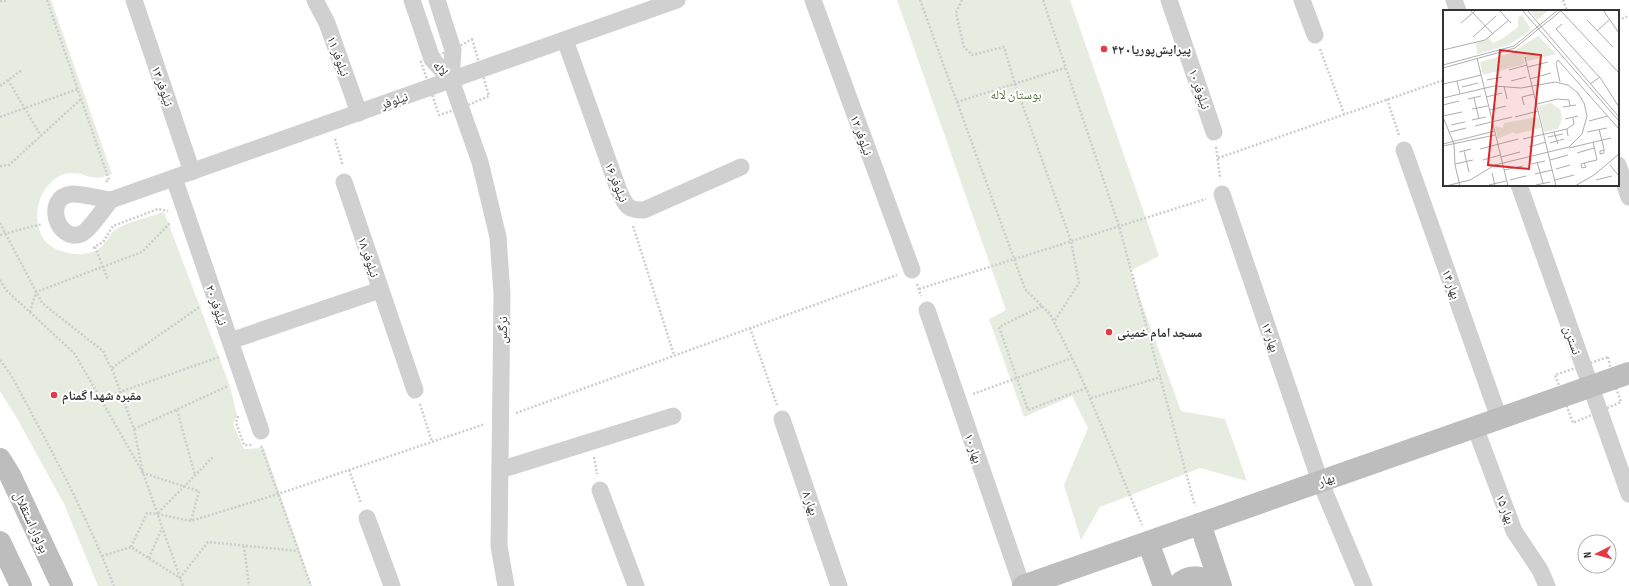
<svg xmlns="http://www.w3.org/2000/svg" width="1629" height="586" viewBox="0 0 1629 586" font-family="'Sofia Sans Condensed','Noto Naskh Arabic',sans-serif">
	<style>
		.green { fill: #e6ecdf }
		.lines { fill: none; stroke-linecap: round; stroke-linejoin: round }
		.path { stroke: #cdcdcd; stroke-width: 2.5; stroke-dasharray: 2 2; stroke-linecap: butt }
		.street { stroke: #d0d0d0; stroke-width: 17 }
		.secondary { stroke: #bdbdbd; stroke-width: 22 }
		.poi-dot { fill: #e63946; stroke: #fff; stroke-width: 1.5 }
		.labels { text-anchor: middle; stroke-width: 4; stroke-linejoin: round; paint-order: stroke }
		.poi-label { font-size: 13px; font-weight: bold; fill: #333; stroke: #fff; text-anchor: start }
		.street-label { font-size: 13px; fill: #333; stroke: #fff }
		.park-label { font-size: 13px; fill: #56703f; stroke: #fff }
		.inset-road { fill: none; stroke: #adadad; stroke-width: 1 }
		.view { fill: #d62828; fill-opacity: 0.15; stroke: #d62828; stroke-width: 2 }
		.inset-edge { fill: none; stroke: #333; stroke-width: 2 }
	</style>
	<rect width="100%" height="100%" fill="#fff"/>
	<g class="green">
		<path d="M0,0H51L112,174C108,175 102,178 98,178C86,178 78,169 62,175C38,185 29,221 46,242C54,251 72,255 83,254C108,251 104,236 118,228C131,221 149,217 164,212L230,386L237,416L233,424L244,449L264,448L312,586H98L64,504L18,420L0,391Z"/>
		<path d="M897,0H1070L1159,256L1130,271L1181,411L1225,419L1247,481L1200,468L1100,507L1081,540L1064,485L1088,428L1072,396L1024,417L989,319L1006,310Z"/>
	</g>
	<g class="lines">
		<g class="path">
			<path d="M47,0L109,180L105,182"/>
			<path d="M920,0L1025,289L1050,314L1072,358L1086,388L1142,525"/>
			<path d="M962,0L956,13L964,47L972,55L1004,47L1015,84L1071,241L1079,283L1054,322"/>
			<path d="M1043,0L1119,226L1195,506"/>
			<path d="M1563,0L1567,11"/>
			<path d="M0,1H8"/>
			<path d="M1618,20L1629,16"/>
			<path d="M472,39L489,96L461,108L439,115L421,62L458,47Z"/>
			<path d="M1320,49L1344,114"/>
			<path d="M8,80L41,136"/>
			<path d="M0,86L22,70"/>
			<path d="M1387,99L1399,135"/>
			<path d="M957,102L1065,68"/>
			<path d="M0,117L78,89"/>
			<path d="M335,139L343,166"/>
			<path d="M1216,147L1220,177"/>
			<path d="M1218,158L1444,80"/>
			<path d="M0,166L9,165L81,99"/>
			<path d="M0,223L42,303L103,351L114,374L134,429L143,473L199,491L191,521"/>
			<path d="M633,226L674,355"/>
			<path d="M0,235L42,224"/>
			<path d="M95,247L108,280"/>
			<path d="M93,248L103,242L113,226L158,209L168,211"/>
			<path d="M0,280L6,290L75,354L143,473L183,586"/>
			<path d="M917,284L921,296"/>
			<path d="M919,289L1206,199"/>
			<path d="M1042,306L999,327L1028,410L1086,388"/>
			<path d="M30,312L36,292L142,252L171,222"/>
			<path d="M750,328L777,405"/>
			<path d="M1608,357L1613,379L1621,402L1573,423L1555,375Z"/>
			<path d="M0,360L11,375C48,444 86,513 114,586"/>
			<path d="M112,368L201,306"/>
			<path d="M973,394L1072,358"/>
			<path d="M1091,398L1161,377"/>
			<path d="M100,399L219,357"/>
			<path d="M420,404L432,442"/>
			<path d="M177,410L195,475"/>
			<path d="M516,413L897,275"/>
			<path d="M238,416L236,423L244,445H252"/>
			<path d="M134,429L228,386"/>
			<path d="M261,446L311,586"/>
			<path d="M594,457L597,474"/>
			<path d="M349,470L361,503"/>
			<path d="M158,513L213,457"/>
			<path d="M244,546L249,586"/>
			<path d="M131,547L147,513L157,514L191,521L278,494L485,424"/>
			<path d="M102,556L131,547L180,578L208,542L298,551"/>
			<path d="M149,558L162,528"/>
		</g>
		<g class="street">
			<path d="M134,0L192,172"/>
			<path d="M315,0L327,23L359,113"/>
			<path d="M412,0L432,59L451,80L480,162L498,237L502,294L499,546L506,586"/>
			<path d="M437,0L453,50L451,80"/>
			<path d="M813,0L912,270"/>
			<path d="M1169,0L1214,132"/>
			<path d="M1302,0L1315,35"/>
			<path d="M1454,0L1458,11"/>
			<path d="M565,40L619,191C626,205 626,210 644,210L741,167"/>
			<path d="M1404,150L1499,418"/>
			<path d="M1618,165L1629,197"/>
			<path d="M174,178L261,431"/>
			<path d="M344,182L415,390"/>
			<path d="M1519,185L1629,494"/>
			<path d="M1222,194L1320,481L1364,586"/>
			<path d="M111,200C105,207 88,232 81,234C57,243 43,197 72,194C80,193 101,199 111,200L677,0"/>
			<path d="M927,310L1022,586"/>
			<path d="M230,341L380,290"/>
			<path d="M782,419L839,586"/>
			<path d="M1475,427L1514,531L1540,570L1547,586"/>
			<path d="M500,470L673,416"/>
			<path d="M600,490L636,586"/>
			<path d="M367,518L392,586"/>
		</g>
		<g class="secondary">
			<path d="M0,459L10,475L62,586"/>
			<path d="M1200,524L1221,586"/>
			<path d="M0,542L21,586"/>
			<path d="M1148,542L1164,586"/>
			<path d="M1023,586L1629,373"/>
			<path d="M1177,586C1188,573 1206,576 1217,586"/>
		</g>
	</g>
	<g class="poi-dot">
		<circle cx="1104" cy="49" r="4"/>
		<circle cx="1109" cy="332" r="4"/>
		<circle cx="54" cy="395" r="4"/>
	</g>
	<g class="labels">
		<g class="poi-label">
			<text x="1112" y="54">پیرایش‌پوریا۴۲۰</text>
			<text x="1117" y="337">مسجد امام خمینی</text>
			<text x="62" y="400">مقبره شهدا گمنام</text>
		</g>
		<g class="street-label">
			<text transform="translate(339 56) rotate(70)" y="5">نیلوفر ۱۱</text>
			<text transform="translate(441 68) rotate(49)" y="5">لاله</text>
			<text transform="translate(163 86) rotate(71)" y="5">نیلوفر ۱۳</text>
			<text transform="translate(1200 89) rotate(71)" y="5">نیلوفر ۱۰</text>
			<text transform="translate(394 100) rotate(-19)" y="5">نیلوفر</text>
			<text transform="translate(862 135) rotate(70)" y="5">نیلوفر ۱۲</text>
			<text transform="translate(617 182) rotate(68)" y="5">نیلوفر ۱۶</text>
			<text transform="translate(369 257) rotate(71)" y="5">نیلوفر ۱۸</text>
			<text transform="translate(1452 284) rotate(70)" y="5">بهار ۱۴</text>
			<text transform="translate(217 305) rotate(71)" y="5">نیلوفر ۲۰</text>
			<text transform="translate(502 330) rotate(-89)" y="5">نرگس</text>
			<text transform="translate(1271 337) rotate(71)" y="5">بهار ۱۲</text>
			<text transform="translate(1573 340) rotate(71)" y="5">نسترن</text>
			<text transform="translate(974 448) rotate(71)" y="5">بهار ۱۰</text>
			<text transform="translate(1326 479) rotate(-19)" y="5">بهار</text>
			<text transform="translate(811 503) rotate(71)" y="5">بهار ۸</text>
			<text transform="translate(1506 509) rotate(69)" y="5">بهار ۱۵</text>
			<text transform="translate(32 522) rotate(65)" y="5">بولوار استقلال</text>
		</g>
		<g class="park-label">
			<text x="1016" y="99">بوستان لاله</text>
		</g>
	</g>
	<g transform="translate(1443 10)">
		<rect width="176" height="176" fill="#fff"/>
		<path d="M87,0H106L94,10ZM79,5L88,20L66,35L34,44L33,33L46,28L50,33L60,28L75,17V7ZM95,26L113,44L85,51L82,46L80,48L82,54L40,65L37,52L68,43ZM108,93L117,99L119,109L115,119L101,122L95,96ZM95,107L98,118L72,124L70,122L55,129L52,116L60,118L61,113Z" fill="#e6ecdf"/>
		<path class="inset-road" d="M27,0L50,24M56,0L68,13M79,0L176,111M84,0L176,107M160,0L176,23M118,1L176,63M144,10L170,37M18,13L33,0M119,14L113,19L158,69L176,97M154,21L167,9M30,27L53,6M0,40L42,30L66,10M34,48L65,176M83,51L82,47L113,176M0,55L71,36L115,0M85,57L105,52M0,58L72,38L119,0M66,60L84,55M87,69L108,63M44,70L59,67M14,71L38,65M68,71L83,67M117,72L113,53L115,50L176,119M0,74L14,71L17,84M147,74L157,67M61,76L64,89M19,77L35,73M43,87L59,83M0,88L51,76L78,78L112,72L125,75L135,83L141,93L144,106L139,124L126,137L52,155L27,170L3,176M31,88L36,109M25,89L38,86M94,94L114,89L126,90L127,96M0,95L16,91M81,95L79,87L91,84M120,97L133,95M29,99L45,96M47,100L63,96M0,106L19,102M0,107L11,134L12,155L17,176M72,107L95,101M122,109L135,106M29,110L43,107M146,111L165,106M8,115L22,112M32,116L69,107M156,119L161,139V143L157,144V141L161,140M7,122L23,118M111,122L115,134M144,122L164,118M125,126L124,119L131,114L130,108M105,127L120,124M80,129L124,119M107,133L121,129M0,134L52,121M0,136L52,125M86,137L103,132M126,138L168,128M37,139L75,129M21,141L26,162M16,142L28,139M134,143L151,138M58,147L77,142M40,150L57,145M107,150L125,145M94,152L100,173M141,153L154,150L150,132M141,153L143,157L139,158L138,154ZM12,154L30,150M88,154L102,151M167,155L176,166M113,159L127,155M61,160L80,156M49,163L52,176M92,164L109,160M67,170L83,166M112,170L131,165M153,170L169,166M46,175L63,171M93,175L107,172M132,176L151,165L176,144"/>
		<path class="view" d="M57,40L98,45L86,159L45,155Z"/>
		<rect width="176" height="176" class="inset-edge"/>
	</g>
	<g transform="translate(1597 554) rotate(264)"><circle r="19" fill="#ffffff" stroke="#adadad"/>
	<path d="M0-3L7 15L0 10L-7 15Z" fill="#e63946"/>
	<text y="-6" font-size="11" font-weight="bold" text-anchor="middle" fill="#333333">N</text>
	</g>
</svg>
